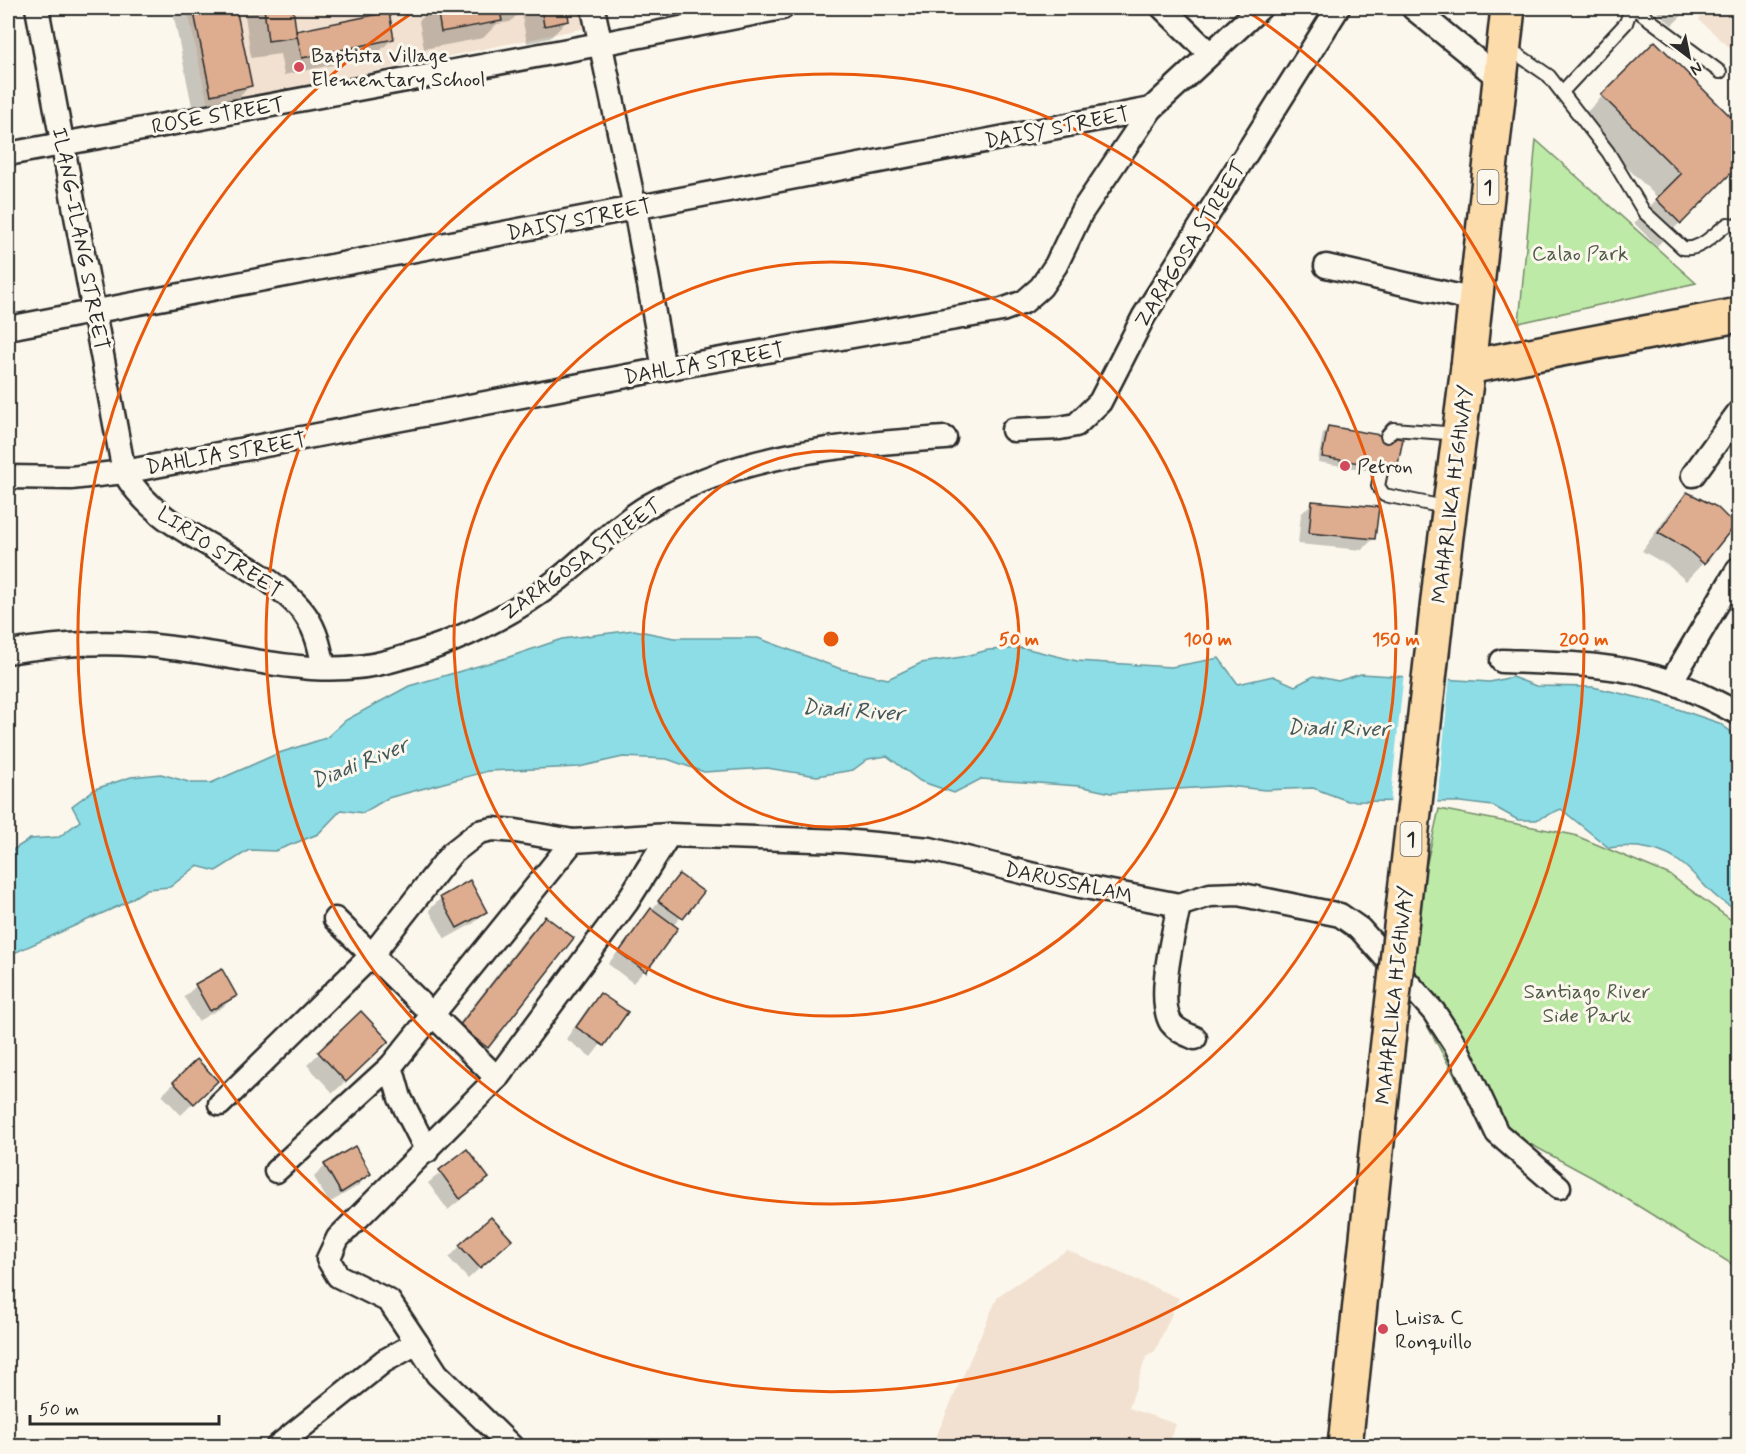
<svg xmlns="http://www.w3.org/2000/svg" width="1746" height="1454" viewBox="0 0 1746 1454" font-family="Mynerve,sans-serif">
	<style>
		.built { fill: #f2e1d0 }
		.green { fill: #beeaa7; stroke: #748a69; stroke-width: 1.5 }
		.water { fill: #8cdde6; stroke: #65969b; stroke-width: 1.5 }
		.pier { fill: #fbf7ec }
		.shadow { fill: #0003 }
		.building { fill: #dead90; stroke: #2b2b2b; stroke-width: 1.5 }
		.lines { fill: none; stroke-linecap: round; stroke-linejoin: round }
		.lane-casing { stroke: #2b2b2b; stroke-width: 16 }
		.street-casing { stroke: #2b2b2b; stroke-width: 27 }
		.primary-casing { stroke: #2b2b2b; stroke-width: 38 }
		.lane { stroke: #fbf7ec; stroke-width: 12 }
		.street { stroke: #fbf7ec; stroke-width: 22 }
		.primary { stroke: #fddcac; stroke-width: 33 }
		.primary-bridge-casing { stroke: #2b2b2b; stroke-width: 38; stroke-linecap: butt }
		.primary-bridge { stroke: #fddcac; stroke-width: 33 }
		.ring { fill: none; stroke: #e8590c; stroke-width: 3 }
		.poi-dot { fill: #d1495b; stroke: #fbf7ec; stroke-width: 2 }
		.labels { text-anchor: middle; stroke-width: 6; stroke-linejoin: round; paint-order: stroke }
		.shield { fill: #fbf7ec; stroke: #696865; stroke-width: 1.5 }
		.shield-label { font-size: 20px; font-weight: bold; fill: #2b2b2b }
		.poi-label { font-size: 21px; fill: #2b2b2b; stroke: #fbf7ec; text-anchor: start }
		.street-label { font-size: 21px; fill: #2b2b2b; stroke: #fbf7ec }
		.park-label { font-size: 21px; fill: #505b4a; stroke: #fbf7ec }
		.water-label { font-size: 22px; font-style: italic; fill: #43585a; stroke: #fbf7ec }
		.centre { fill: #e8590c; stroke: #fbf7ec; stroke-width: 3 }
		.ring-label { font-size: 18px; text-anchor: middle; font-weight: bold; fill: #e8590c; stroke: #fbf7ec; stroke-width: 6; stroke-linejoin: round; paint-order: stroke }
	</style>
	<rect width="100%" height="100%" fill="#fbf7ec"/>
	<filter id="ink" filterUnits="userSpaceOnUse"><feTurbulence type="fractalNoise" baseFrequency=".0167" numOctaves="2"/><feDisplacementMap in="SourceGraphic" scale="12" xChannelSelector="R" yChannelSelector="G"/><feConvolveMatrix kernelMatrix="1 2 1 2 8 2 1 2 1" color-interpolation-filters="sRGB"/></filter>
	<g filter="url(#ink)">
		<g class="built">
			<path d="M187,8H586L590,27L208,106Z"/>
			<path d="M1704,8H1738V55L1699,20Z"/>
			<path d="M1067,1250L1179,1298L1155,1351L1146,1357L1129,1408L1176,1424L1168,1446H932L998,1296Z"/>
		</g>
		<g class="green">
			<path d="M1536,140L1696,283L1519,323Z"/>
			<path d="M1439,809L1574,835L1670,875L1738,925V1268L1593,1178L1486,1120L1468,1100L1401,978Z"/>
		</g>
		<path class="water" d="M634,630L674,638H758L841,669L888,679L921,663L962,657L988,650L1024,648L1077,661L1171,667L1219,658L1238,684L1273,676L1295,686L1314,676L1338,681L1361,674L1490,682L1512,677L1536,686L1593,687L1657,702L1719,723L1738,737V910C1715,901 1703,882 1685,866C1664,848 1635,844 1609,848L1561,809L1536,820H1518L1493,806L1460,802L1348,801L1313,788L1265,790L1228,786L1111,793L1079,786L981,779L954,793L920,781L887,756L868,759L853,770L817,776L767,768L704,772L667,759L623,757L579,767L488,771L388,798L363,813L341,810L318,834L275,851L249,850L216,871L197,866L170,887L147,889L123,904L16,952L8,961V853L30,839L59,837L80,821L72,806L95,789L131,777L161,774L192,783H211L279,753L326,738L346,720L409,686L506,658L562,639Z"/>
		<path class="pier" d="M1404,672L1450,676L1437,805H1390Z"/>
		<g class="shadow">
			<path d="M172,8H234L250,86L233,103L193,111Z"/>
			<path d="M244,8H291L295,33L388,14L393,38L375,56L284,75L280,54L251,58Z"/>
			<path d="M432,8H565L568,20L550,38L527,43L521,11L510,22L497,24L483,38L424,49L419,21Z"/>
			<path d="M1653,8H1690L1672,25Z"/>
			<path d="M1655,43L1732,120L1738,114V164L1657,246L1634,223L1658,198L1579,120Z"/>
			<path d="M1328,428L1396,469L1390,474L1318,462L1323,433Z"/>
			<path d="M1687,494L1703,563L1686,581L1669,566L1642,551L1670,512Z"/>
			<path d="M1313,502L1374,538L1362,550L1298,544L1301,514Z"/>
			<path d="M679,876L701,892L673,926L676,928L644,971L633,983L608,964Z"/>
			<path d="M441,898L486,911L474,923L445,939L429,910Z"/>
			<path d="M545,918L487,1047L469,1065L443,1044L528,935Z"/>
			<path d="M221,971L235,996L223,1007L198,1021L184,997L196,986Z"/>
			<path d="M600,995L626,1012L591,1057L566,1039L589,1006Z"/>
			<path d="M361,1013L376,1053L333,1093L307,1065Z"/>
			<path d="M197,1061L216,1081L181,1115L162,1095Z"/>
			<path d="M467,1151L487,1178L448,1210L428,1183Z"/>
			<path d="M325,1166L369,1174L358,1186L329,1203L314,1177Z"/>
			<path d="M460,1246L498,1251L468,1279L449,1258Z"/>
		</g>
		<g class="building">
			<path d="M193,8H236L252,86L211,95Z"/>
			<path d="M264,8H293L297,37L268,41Z"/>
			<path d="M437,8H512L500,10L502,21L441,32Z"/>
			<path d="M541,8H567L569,21L544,26Z"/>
			<path d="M389,12L394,39L302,58L296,31Z"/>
			<path d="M1655,41L1732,118L1738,112V166L1681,224L1656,199L1681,174L1601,95Z"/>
			<path d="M1328,426L1403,439L1397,469L1322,457Z"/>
			<path d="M1687,492L1717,507L1735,525L1704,564L1687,549L1658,533Z"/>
			<path d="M1312,501L1379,507L1375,539L1309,533Z"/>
			<path d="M679,874L704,892L683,919L658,901Z"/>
			<path d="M470,880L487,912L457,928L440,897Z"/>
			<path d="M651,908L678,928L646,972L619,952Z"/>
			<path d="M545,916L574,938L488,1048L459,1026Z"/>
			<path d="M222,969L237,996L210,1011L195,984Z"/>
			<path d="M600,993L628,1012L604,1046L576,1027Z"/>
			<path d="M361,1011L389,1041L346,1082L318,1052Z"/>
			<path d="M197,1059L218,1081L194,1104L173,1082Z"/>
			<path d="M355,1146L371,1174L341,1193L324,1164Z"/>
			<path d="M467,1149L489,1178L460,1199L439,1170Z"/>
			<path d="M491,1217L512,1240L480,1268L459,1245Z"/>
		</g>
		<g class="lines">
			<defs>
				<g id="lane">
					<path d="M1634,8L1720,72"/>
					<path d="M1507,47L1549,76L1608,152L1644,212L1683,248C1701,251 1714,233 1728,224L1738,226"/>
					<path d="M1562,92L1626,23L1631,8"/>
					<path d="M1387,436L1393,429L1458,434"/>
					<path d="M1382,467L1378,486L1384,495L1450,508"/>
				</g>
				<g id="street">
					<path d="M37,8L124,472C156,530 227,547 277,587C287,595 299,605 306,616C317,632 320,649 324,668"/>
					<path d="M593,8L635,208L664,369"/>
					<path d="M1163,8L1209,53"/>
					<path d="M1413,8L1500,79"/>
					<path d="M8,154L600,44L782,8"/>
					<path d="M1326,266L1475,300"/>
					<path d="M8,328L1151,109"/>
					<path d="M1013,430L1060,428L1076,425L1100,402L1144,316L1338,8"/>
					<path d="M1693,475L1738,413"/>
					<path d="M8,477L71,478L124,472L664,369L1002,310L1024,302L1041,287L1056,265L1081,213L1151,109L1260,8"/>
					<path d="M8,652C66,643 113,640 172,648C245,656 318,681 390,661C452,645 510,617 560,578C590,554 616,525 650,505C743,453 841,445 945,438"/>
					<path d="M1502,661C1557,663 1618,663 1671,682C1694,690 1716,702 1738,713"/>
					<path d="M1671,682L1738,569"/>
					<path d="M1179,905C1174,932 1156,999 1171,1023C1177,1031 1186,1034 1195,1038"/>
					<path d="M335,919L497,1078"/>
					<path d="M391,1066L400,1098L427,1151"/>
					<path d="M220,1104L371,956L451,854L479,832L493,829L516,831L573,841L669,835L843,841L930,849L1075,885L1179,905L1210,895L1238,894L1340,915L1360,929L1434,1012L1456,1046L1497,1133L1559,1187"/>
					<path d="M276,1171L391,1066L573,841"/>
					<path d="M417,1343L389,1301L338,1276L328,1259L338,1238L497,1078L627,902L669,835"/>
					<path d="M278,1446L384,1361L417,1343L437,1374L511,1446"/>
				</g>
				<g id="primary">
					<path d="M1468,367L1738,315"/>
					<path d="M1440,582L1468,367L1508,8"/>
					<path d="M1345,1446L1382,1095"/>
				</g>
			</defs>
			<use href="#lane" class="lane-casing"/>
			<use href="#street" class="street-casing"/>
			<use href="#primary" class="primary-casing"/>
			<use href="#lane" class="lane"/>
			<use href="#street" class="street"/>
			<use href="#primary" class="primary"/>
			<defs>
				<path id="primary-bridge" d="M1382,1095L1440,582"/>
			</defs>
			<use href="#primary-bridge" class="primary-bridge-casing"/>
			<use href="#primary-bridge" class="primary-bridge"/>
		</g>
	</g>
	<g class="ring">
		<circle cx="831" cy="639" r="188"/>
		<circle cx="831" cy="639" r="377"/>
		<circle cx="831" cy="639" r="565"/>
		<path d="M1247 11A753 753 0 1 1 415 11"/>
	</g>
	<g class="poi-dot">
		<circle cx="299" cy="67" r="6"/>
		<circle cx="1345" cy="466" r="6"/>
		<circle cx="1383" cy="1329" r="6"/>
	</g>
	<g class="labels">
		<g class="shield">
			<rect x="1477.5" y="170" width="21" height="34" rx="4.5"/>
			<rect x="1400.5" y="822" width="21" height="34" rx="4.5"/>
		</g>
		<g class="shield-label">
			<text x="1488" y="194">1</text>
			<text x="1411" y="846">1</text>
		</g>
		<g class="poi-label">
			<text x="311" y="62">Baptista Village<tspan x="311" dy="24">Elementary School</tspan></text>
			<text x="1357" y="473">Petron</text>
			<text x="1395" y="1324">Luisa C<tspan x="1395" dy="24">Ronquillo</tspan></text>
		</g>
		<g class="street-label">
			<text transform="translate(218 115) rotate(-10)" y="7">ROSE STREET</text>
			<text transform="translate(1057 127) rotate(-11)" y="7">DAISY STREET</text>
			<text transform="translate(579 219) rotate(-11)" y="7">DAISY STREET</text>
			<text transform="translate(81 239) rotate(79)" y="7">ILANG-ILANG STREET</text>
			<text transform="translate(1190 244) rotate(-58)" y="7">ZARAGOSA STREET</text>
			<text transform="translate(704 363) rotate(-10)" y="7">DAHLIA STREET</text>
			<text transform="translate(226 453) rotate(-10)" y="7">DAHLIA STREET</text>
			<text transform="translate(1452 494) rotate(-83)" y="7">MAHARLIKA HIGHWAY</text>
			<text transform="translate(220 552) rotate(34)" y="7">LIRIO STREET</text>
			<text transform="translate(581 559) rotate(-36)" y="7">ZARAGOSA STREET</text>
			<text transform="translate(1069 882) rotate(12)" y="7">DARUSSALAM</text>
			<text transform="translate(1394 995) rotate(-84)" y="7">MAHARLIKA HIGHWAY</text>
		</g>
		<g class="park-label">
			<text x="1580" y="260">Calao Park</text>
			<text x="1587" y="998">Santiago River<tspan x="1587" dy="24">Side Park</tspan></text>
		</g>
		<g class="water-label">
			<text transform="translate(853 709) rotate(4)" y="8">Diadi River</text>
			<text transform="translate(1338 727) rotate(1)" y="8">Diadi River</text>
			<text transform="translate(359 762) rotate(-22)" y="8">Diadi River</text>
		</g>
	</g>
	<circle cx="831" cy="639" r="9" class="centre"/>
	<g class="ring-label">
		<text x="1019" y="645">50 m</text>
		<text x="1208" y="645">100 m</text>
		<text x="1396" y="645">150 m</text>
		<text x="1584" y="645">200 m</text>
	</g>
	<rect width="1746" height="1454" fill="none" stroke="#fbf7ec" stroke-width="30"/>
	<rect x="15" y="15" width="1716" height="1424" fill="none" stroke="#2b2b2b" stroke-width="2" filter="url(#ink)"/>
	<g transform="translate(1689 57) rotate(148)" stroke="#fbf7ec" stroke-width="4.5" paint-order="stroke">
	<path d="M0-4.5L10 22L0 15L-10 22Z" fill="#2b2b2b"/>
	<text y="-9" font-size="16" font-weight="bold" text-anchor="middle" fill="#2b2b2b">N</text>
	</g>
	<path d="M30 1415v9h189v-9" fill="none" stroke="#2b2b2b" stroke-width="3"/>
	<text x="39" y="1415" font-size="18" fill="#2b2b2b" stroke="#fbf7ec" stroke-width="4.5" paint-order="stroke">50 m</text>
</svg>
